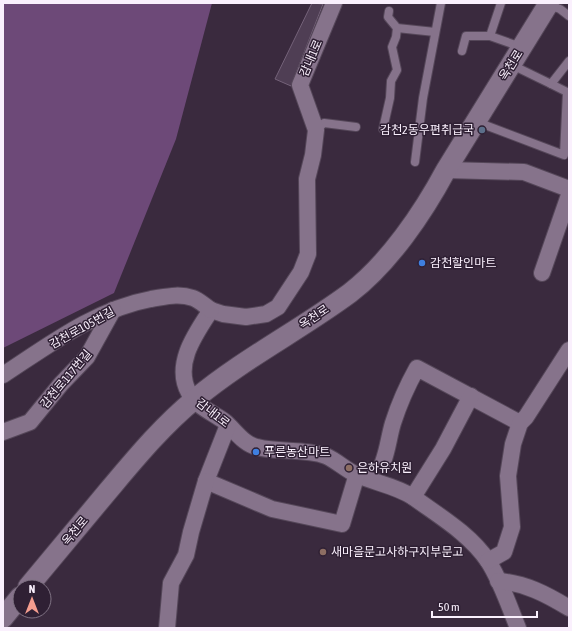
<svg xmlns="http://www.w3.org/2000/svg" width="572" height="631" viewBox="0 0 572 631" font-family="'Asap Condensed','Noto Sans KR',sans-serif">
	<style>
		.green { fill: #6d4978 }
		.building { fill: #4f3e54; stroke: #746279 }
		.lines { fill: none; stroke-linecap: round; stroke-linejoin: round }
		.service-casing { stroke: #554759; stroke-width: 10 }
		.minor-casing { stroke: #554759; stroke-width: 18 }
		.tertiary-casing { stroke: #554759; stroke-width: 22 }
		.service { stroke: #86738b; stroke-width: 8 }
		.minor { stroke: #86738b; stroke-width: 16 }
		.tertiary { stroke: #86738b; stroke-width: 20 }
		.service-dot { fill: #5c6f8a; stroke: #2f2034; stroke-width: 1.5 }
		.shop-dot { fill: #3f7fe0; stroke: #2f2034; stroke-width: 1.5 }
		.education-dot { fill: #8d6e63; stroke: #2f2034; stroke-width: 1.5 }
		.labels { text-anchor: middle; stroke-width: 3; stroke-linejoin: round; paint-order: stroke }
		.street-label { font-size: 12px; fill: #faf0fd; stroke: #2f2034 }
		.poi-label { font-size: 12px; fill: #faf0fd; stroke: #2f2034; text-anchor: start }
	</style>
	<rect width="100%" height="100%" fill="#3a2a3e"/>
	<path class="green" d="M3,3H212L176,139L114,293L3,348Z"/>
	<path class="building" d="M312,3L323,4L291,86L275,79Z"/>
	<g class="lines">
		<defs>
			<g id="service">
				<path d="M548,5L560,9L569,16"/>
				<path d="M397,28L435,32"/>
				<path d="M490,36L501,3"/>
				<path d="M462,51L466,36H490L521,47"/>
				<path d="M512,65L551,84L569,61"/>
				<path d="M551,84L569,93"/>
				<path d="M477,122L564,155L567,92"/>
				<path d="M383,129L390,98L391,81L397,70L392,47L396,37L397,28L388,17L389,11"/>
				<path d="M316,130L324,123L356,127"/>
				<path d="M415,162L423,98L441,3"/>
			</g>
			<g id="minor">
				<path d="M334,3L300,85L316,130L313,155L307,179L308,254L301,272L278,307L266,314L246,317L223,314L211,310C196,333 173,364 189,393C196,406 213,413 224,421C235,430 243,444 257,447C279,453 304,448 326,456C337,461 346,470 357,475C376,483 396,486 413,497C439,516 470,534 488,561C501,581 509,606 518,628"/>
				<path d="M446,170L524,172L569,189"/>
				<path d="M542,273L569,195"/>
				<path d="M3,375C49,345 96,309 151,299C165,297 178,293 193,298C199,300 205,306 211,310"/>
				<path d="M228,425L206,481L272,509L342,524L357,474"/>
				<path d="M3,432L30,422L61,384L87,357L113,310"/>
				<path d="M383,462C388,449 389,436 393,423C399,404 407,386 417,368L520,423"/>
				<path d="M413,497L443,449L471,396"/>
				<path d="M488,561L504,552L512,527L508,476L513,444L520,423L526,417L569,350"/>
				<path d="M498,581C525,583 546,594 569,608"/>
				<path d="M167,628L171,583L186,555L191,532L206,481"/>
			</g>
			<g id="tertiary">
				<path d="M28,587C55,555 81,523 108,491C135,459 162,426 195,399C243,359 300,330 350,293C389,263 423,213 446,170L549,3"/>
				<path d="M3,618L20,597"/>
			</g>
		</defs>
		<use href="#service" class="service-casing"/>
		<use href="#minor" class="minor-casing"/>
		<use href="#tertiary" class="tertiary-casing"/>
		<use href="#service" class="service"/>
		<use href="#minor" class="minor"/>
		<use href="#tertiary" class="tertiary"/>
	</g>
	<circle class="service-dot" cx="482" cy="130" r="4"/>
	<g class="shop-dot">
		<circle cx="422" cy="263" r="4"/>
		<circle cx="256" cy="452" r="4"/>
	</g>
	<g class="education-dot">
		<circle cx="349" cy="468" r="4"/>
		<circle cx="323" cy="552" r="4"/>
	</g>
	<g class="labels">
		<g class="street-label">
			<text transform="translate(311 58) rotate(-67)" y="4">감내1로</text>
			<text transform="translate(511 65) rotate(-58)" y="4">옥천로</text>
			<text transform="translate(314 317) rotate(-34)" y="4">옥천로</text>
			<text transform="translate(82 328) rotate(-29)" y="4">감천로105번길</text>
			<text transform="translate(66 379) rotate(-50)" y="4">감천로117번길</text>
			<text transform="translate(213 413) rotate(38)" y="4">감내1로</text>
			<text transform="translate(75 531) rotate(-50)" y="4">옥천로</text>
		</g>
		<g class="poi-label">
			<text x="474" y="134" text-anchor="end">감천2동우편취급국</text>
			<text x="430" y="267">감천할인마트</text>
			<text x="264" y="456">푸른농산마트</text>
			<text x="357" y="472">은하유치원</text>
			<text x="331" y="556">새마을문고사하구지부문고</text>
		</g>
	</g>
	<rect width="572" height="631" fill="none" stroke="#faf0fd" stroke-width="8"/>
	<g transform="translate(32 599)"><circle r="19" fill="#2f2034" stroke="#807384"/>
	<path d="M0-3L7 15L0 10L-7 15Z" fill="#f59d8f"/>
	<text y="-6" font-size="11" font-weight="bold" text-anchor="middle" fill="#faf0fd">N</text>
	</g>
	<path d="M432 611v6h105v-6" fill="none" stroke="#faf0fd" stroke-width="2"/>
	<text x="438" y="611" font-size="12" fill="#faf0fd" stroke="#2f2034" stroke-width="3" paint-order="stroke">50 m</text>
</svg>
